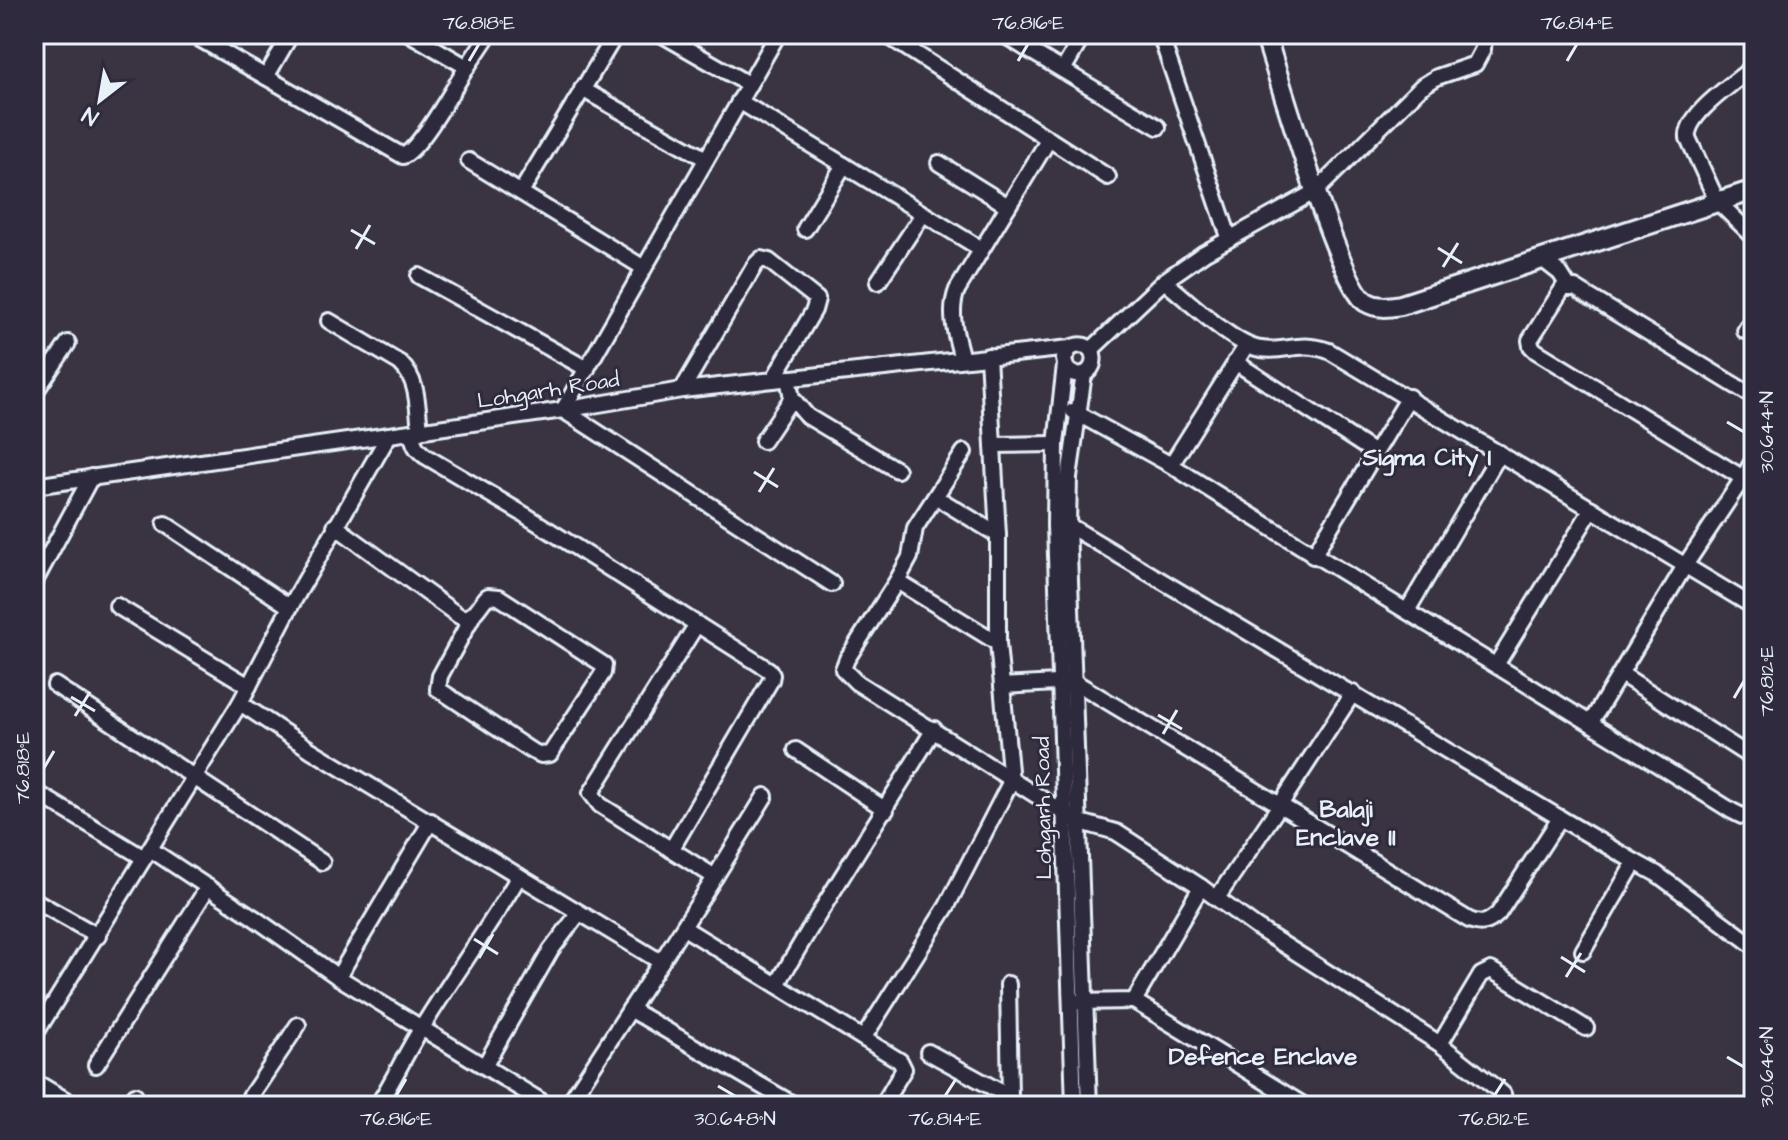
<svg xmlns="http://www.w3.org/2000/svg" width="1788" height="1140" viewBox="0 0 1788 1140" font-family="'Architects Daughter',sans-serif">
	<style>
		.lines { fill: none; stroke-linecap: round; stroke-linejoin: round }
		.street-casing { stroke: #e8f1f8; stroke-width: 20 }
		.secondary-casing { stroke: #e8f1f8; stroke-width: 24 }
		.street { stroke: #2f2a3d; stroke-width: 14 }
		.secondary { stroke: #2f2a3d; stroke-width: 18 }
		.ticks { fill: none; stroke: #e8f1f8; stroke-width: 3 }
		.labels { text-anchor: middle; stroke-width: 6; stroke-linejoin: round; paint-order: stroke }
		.street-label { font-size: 22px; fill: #e8f1f8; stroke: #2f2a3d }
		.neighbourhood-label { font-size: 24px; font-weight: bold; fill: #e8f1f8; stroke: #2f2a3d }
		.neatline { fill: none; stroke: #e8f1f8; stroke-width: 3 }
		.ticks-label { font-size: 20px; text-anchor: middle; fill: #e8f1f8 }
	</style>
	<rect width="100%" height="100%" fill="#3a3442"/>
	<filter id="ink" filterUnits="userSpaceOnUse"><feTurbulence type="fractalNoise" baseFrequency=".0125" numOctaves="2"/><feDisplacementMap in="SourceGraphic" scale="16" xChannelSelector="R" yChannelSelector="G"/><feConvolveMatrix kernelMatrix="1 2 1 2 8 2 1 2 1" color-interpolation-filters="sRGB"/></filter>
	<g filter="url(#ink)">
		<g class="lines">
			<defs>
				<g id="street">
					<path d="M191,34L266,77"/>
					<path d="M291,34L266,77L403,156C422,147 454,87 467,67L410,34"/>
					<path d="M661,34L748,84"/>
					<path d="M778,34L563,410L832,584"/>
					<path d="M885,34L1108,177"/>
					<path d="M1160,34L1229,237"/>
					<path d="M1007,37L1158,127"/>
					<path d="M1754,66C1736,82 1685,114 1688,138L1717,201L1754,237"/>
					<path d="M467,67L489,34"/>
					<path d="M1063,70L1084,34"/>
					<path d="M582,89L706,159"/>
					<path d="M739,101L981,249"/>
					<path d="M469,161L644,268"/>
					<path d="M939,163L1008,206"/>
					<path d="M521,192L616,34"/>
					<path d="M805,229L844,165"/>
					<path d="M1542,259L1560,273L1569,287"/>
					<path d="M419,276L587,369"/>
					<path d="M1164,281C1187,299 1234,346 1261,349C1287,353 1298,340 1329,351L1754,607"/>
					<path d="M878,282L923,214"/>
					<path d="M329,321L400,363C419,381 417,405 420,431"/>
					<path d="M1745,331L1754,316"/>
					<path d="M1246,346L1171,465C1356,583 1546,694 1732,811L1742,816L1754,815"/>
					<path d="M1091,350L1164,281L1204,253L1316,191L1421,87L1437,77L1475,64L1483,49L1484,34"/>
					<path d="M962,359C956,336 948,313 957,290L1049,139"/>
					<path d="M1235,362L1375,453"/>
					<path d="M1065,365L1056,444L1055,525L1074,1106"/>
					<path d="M1084,374L1069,477L1068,525L1089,1106"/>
					<path d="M788,378L792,398L807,416L897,470"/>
					<path d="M682,390L755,265L761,259L769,261L817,299L814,310L773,380"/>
					<path d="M34,394L68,343"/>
					<path d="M1073,411L1171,465"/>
					<path d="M412,432C413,444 416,449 425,456L525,515L769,670L772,675L771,680L671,850"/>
					<path d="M389,435L290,607L240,703L311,750L661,962L715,877L600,805L591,793L697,624"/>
					<path d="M763,441L792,398"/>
					<path d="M993,445L1056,444"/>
					<path d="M964,452L915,528L910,557L897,581L847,659L843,669L856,682L1077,821L1116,832L1201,887"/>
					<path d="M1754,459L1743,478L1754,485"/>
					<path d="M34,486L563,410L682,390L1070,348C1101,334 1100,380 1075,374C1067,372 1065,366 1064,359L1070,348"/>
					<path d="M944,502L998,535"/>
					<path d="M165,524L290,607"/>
					<path d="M1055,525H1068L1560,818L1498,914C1488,923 1482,925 1469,920L1280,805L1353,693"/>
					<path d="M335,526L459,616C475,621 478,605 488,596L499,597L604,665L603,673L550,754L541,755L530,750L438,689L440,676L473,615"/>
					<path d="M1313,556L1409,397"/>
					<path d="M897,581L998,643"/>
					<path d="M34,583L91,477"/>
					<path d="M117,606L249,686"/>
					<path d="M1407,611L1500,453"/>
					<path d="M1496,665L1592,509"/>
					<path d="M1621,674L1754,759"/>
					<path d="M55,685L322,862"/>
					<path d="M1002,686L1075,682L1280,805L1217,898"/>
					<path d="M1591,722L1686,564L1743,478L1536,351L1531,346L1530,340L1563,288H1575L1754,397"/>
					<path d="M796,750L886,810"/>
					<path d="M34,791L144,858"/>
					<path d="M1560,818L1635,862L1583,951"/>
					<path d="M150,849L253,917L338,977L549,1106"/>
					<path d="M1635,862L1657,874L1754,946"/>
					<path d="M715,877L765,796"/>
					<path d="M34,900L98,936"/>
					<path d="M684,928L900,1061L904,1069L882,1106"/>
					<path d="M338,977L431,821"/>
					<path d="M1008,984L1010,1097L1011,1106H1013"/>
					<path d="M777,985C826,898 882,815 934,729"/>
					<path d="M1134,1001L1305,1106"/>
					<path d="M1077,1002L1134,1001L1201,887L1256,927L1440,1044L1496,1088L1503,1094L1505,1106"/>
					<path d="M630,1009L796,1106"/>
					<path d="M34,1036L240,703"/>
					<path d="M864,1037L947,906L1011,781L998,643V535L988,356"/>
					<path d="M1440,1044L1481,975L1491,970L1586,1028"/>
					<path d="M928,1052L1010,1097"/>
					<path d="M96,1065L208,887"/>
					<path d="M485,1065L551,950L579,913"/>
					<path d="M34,1081L76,1106"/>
					<path d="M35,1106L46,1089"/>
					<path d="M128,1106L135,1095"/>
					<path d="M244,1106L298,1025"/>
					<path d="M377,1106C394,1080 406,1052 423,1026C454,975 489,928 519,876"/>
					<path d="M567,1106L661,962"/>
				</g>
				<path id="secondary" d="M1265,34C1278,75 1340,286 1366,302C1378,309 1389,307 1401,305L1754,190"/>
			</defs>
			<use href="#street" class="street-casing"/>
			<use href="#secondary" class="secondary-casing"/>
			<use href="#street" class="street"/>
			<use href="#secondary" class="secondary"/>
		</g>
	</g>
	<path class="ticks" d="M469,61L479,44M1018,61L1028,44M1567,61L1577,44M351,230L375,244M1438,248L1462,263M356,249L370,225M1443,267L1458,243M1727,422L1744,432M754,472L778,487M759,492L774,468M71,697L95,711M1734,698L1744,681M1158,715L1182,729M75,716L90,692M1163,734L1177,710M44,768L54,751M474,939L498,954M1561,957L1585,972M479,958L493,934M1566,977L1581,953M1727,1057L1744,1067M718,1086L735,1096M396,1096L406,1079M945,1096L956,1079M1494,1096L1505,1079"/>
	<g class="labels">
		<g class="street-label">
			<text transform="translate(548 389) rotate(-9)" y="8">Lohgarh Road</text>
			<text transform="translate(1042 808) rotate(-91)" y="8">Lohgarh Road</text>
		</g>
		<g class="neighbourhood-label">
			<text x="1427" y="465">Sigma City I</text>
			<text x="1346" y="817">Balaji<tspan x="1346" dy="28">Enclave II</tspan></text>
			<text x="1263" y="1064">Defence Enclave</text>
		</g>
	</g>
	<rect width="1788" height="1140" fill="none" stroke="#2f2a3d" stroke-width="88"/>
	<g transform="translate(100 100) rotate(211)" stroke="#2f2a3d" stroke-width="6" paint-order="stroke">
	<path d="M0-6L14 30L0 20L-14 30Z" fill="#e8f1f8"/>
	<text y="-12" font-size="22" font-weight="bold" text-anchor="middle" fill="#e8f1f8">N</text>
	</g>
	<rect x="44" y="44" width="1700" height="1052" class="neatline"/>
	<g class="ticks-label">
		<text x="479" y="29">76.818°E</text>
		<text x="1028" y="29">76.816°E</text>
		<text x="1577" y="29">76.814°E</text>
		<text transform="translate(1766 432) rotate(-90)" y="7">30.644°N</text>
		<text transform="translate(1766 681) rotate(-90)" y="7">76.812°E</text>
		<text transform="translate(22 768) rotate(-90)" y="7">76.818°E</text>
		<text transform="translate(1766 1067) rotate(-90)" y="7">30.646°N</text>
		<text x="396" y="1125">76.816°E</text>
		<text x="735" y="1125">30.648°N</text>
		<text x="945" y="1125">76.814°E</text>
		<text x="1494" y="1125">76.812°E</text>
	</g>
</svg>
